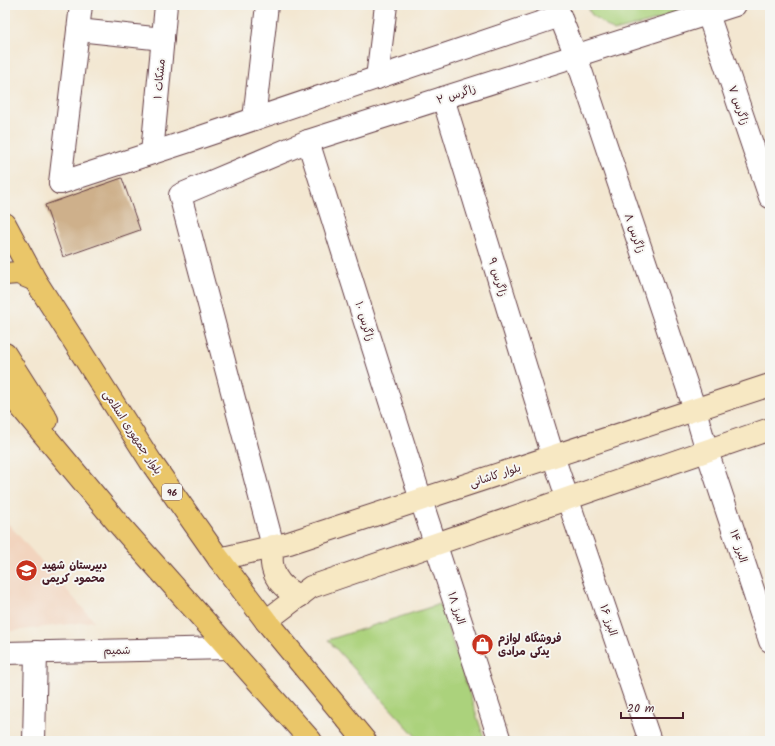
<svg xmlns="http://www.w3.org/2000/svg" width="775" height="746" viewBox="0 0 775 746" font-family="Kalam,'Playpen Sans Arabic',sans-serif">
	<style>
		.built { fill: #f2d4be }
		.green { fill: #abd27c; stroke: #7a7854 }
		.building { fill: #ceb08b }
		.lines { fill: none; stroke-linecap: round; stroke-linejoin: round }
		.minor-casing { stroke: #633d44; stroke-width: 24 }
		.tertiary-casing { stroke: #633d44; stroke-width: 24 }
		.secondary-casing { stroke: #633d44; stroke-width: 24 }
		.primary-casing { stroke: #633d44; stroke-width: 24 }
		.minor { stroke: #fff; stroke-width: 22 }
		.tertiary { stroke: #fff; stroke-width: 22 }
		.secondary { stroke: #f7e8c3; stroke-width: 22 }
		.primary { stroke: #eac669; stroke-width: 22 }
		.labels { text-anchor: middle; stroke-width: 4; stroke-linejoin: round; paint-order: stroke }
		.shield { fill: #f6f6f2; stroke: #7e6067; stroke-width: 1 }
		.shield-label { font-size: 10px; font-weight: bold; fill: #4a1f2b }
		.street-label { font-size: 11px; fill: #4a1f2b; stroke: #f6f6f2 }
		.poi-label { font-size: 11px; font-weight: bold; fill: #4a1f2b; stroke: #f6f6f2; text-anchor: start }
	</style>
	<rect width="100%" height="100%" fill="#f6f6f2"/>
	<filter id="ink" filterUnits="userSpaceOnUse"><feTurbulence type="fractalNoise" baseFrequency=".025" numOctaves="2"/><feDisplacementMap in="SourceGraphic" scale="8" xChannelSelector="R" yChannelSelector="G"/><feConvolveMatrix kernelMatrix="1 2 1 2 8 2 1 2 1" color-interpolation-filters="sRGB"/></filter>
	<filter id="wash" filterUnits="userSpaceOnUse"><feTurbulence type="fractalNoise" baseFrequency=".012" numOctaves="4" result="noise"/><feDisplacementMap in="SourceGraphic" scale="16" xChannelSelector="R" yChannelSelector="G"/><feGaussianBlur stdDeviation="0.9" result="paint"/><feColorMatrix in="noise" values="0 0 0 0 0 0 0 0 0 0 0 0 0 0 0 0 0 1.4 0 .05"/><feComposite in="paint" operator="in"/></filter>
	<g filter="url(#wash)">
		<rect width="100%" height="100%" fill="#f3e7d1"/>
		<path class="built" d="M5,520L94,621L5,632Z"/>
		<g class="green">
			<path d="M587,5H704L650,22L614,31L591,14Z"/>
			<path d="M440,604L485,741H420L328,640Z"/>
		</g>
		<g id="blocks">
			<path class="building" d="M122,178L140,230L63,257L45,205Z"/>
		</g>
	</g>
	<g filter="url(#ink)">
		<use href="#blocks" fill-opacity="0" stroke="#633d44" stroke-width="1"/>
		<g class="lines">
			<defs>
				<g id="minor">
					<path d="M708,14L770,197"/>
					<path d="M78,30L163,39"/>
					<path d="M576,56L695,410L707,451L770,641"/>
					<path d="M377,78L386,5"/>
					<path d="M443,98L553,456L650,741"/>
					<path d="M254,119L267,5"/>
					<path d="M152,153L166,5"/>
					<path d="M60,183L81,5"/>
					<path d="M34,741L36,652"/>
				</g>
				<g id="tertiary">
					<path d="M557,5L560,16L576,56"/>
					<path d="M308,141L421,500L500,741"/>
					<path d="M60,183L186,142L560,16"/>
					<path d="M273,546L180,195L308,141L735,5"/>
					<path d="M5,653L228,648"/>
				</g>
				<g id="secondary">
					<path d="M273,546C268,570 277,587 300,596"/>
					<path d="M219,559L289,543L770,385"/>
					<path d="M266,621L311,587L770,429"/>
				</g>
				<g id="primary">
					<path d="M5,224L35,280L151,462L219,559L266,621L365,741"/>
					<path d="M5,274L18,273L35,280"/>
					<path d="M5,354L47,420"/>
					<path d="M5,388L116,521L311,741"/>
				</g>
			</defs>
			<use href="#minor" class="minor-casing"/>
			<use href="#tertiary" class="tertiary-casing"/>
			<use href="#secondary" class="secondary-casing"/>
			<use href="#primary" class="primary-casing"/>
			<use href="#minor" class="minor"/>
			<use href="#tertiary" class="tertiary"/>
			<use href="#secondary" class="secondary"/>
			<use href="#primary" class="primary"/>
		</g>
	</g>
	<defs>
		<symbol id="school-disc" viewBox="-11 -11 22 22"><circle r="9.5" fill="#c8321e" stroke="#f6f6f2"/><path d="M0-5L7-2L0 1L-7-2ZM-4 1L0 2.5L4 1V4Q0 6-4 4Z" fill="#fff"/></symbol>
		<symbol id="shop-disc" viewBox="-11 -11 22 22"><circle r="9.5" fill="#c8321e" stroke="#f6f6f2"/><path d="M-5-2.5h2.3a2.7 3.5 0 0 1 5.4 0H5L5.5 6h-11ZM-1.5-2.5h3a1.5 2.3 0 0 0-3 0Z" fill="#fff"/></symbol>
	</defs>
	<g fill-rule="evenodd">
		<use href="#school-disc" x="14" y="558" width="25" height="25"/>
		<use href="#shop-disc" x="470" y="632" width="25" height="25"/>
	</g>
	<g class="labels">
		<rect class="shield" x="162" y="484" width="20" height="16" rx="3"/>
		<g class="shield-label">
			<text x="172" y="496">96</text>
		</g>
		<g class="street-label">
			<text transform="translate(159 79) rotate(-85)" y="4">مشکات ۱</text>
			<text transform="translate(456 94) rotate(-18)" y="4">زاگرس ۲</text>
			<text transform="translate(739 105) rotate(71)" y="4">زاگرس ۷</text>
			<text transform="translate(635 233) rotate(71)" y="4">زاگرس ۸</text>
			<text transform="translate(498 277) rotate(73)" y="4">زاگرس ۹</text>
			<text transform="translate(365 321) rotate(73)" y="4">زاگرس ۱۰</text>
			<text transform="translate(133 432) rotate(57)" y="4">بلوار جمهوری اسلامی</text>
			<text transform="translate(495 475) rotate(-18)" y="4">بلوار کاشانی</text>
			<text transform="translate(739 546) rotate(72)" y="4">البرز ۱۴</text>
			<text transform="translate(457 608) rotate(72)" y="4">البرز ۱۸</text>
			<text transform="translate(609 620) rotate(71)" y="4">البرز ۱۶</text>
			<text transform="translate(117 650) rotate(-1)" y="4">شمیم</text>
		</g>
		<g class="poi-label">
			<text x="42" y="569">دبیرستان شهید<tspan x="42" dy="13">محمود کریمی</tspan></text>
			<text x="498" y="642">فروشگاه لوازم<tspan x="498" dy="13">یدکی مرادی</tspan></text>
		</g>
	</g>
	<rect width="775" height="746" fill="none" stroke="#f6f6f2" stroke-width="20"/>
	<path d="M621 712v6h62v-6" fill="none" stroke="#4a1f2b" stroke-width="2"/>
	<text x="627" y="712" font-size="12" fill="#4a1f2b" stroke="#f6f6f2" stroke-width="3" paint-order="stroke">20 m</text>
</svg>
